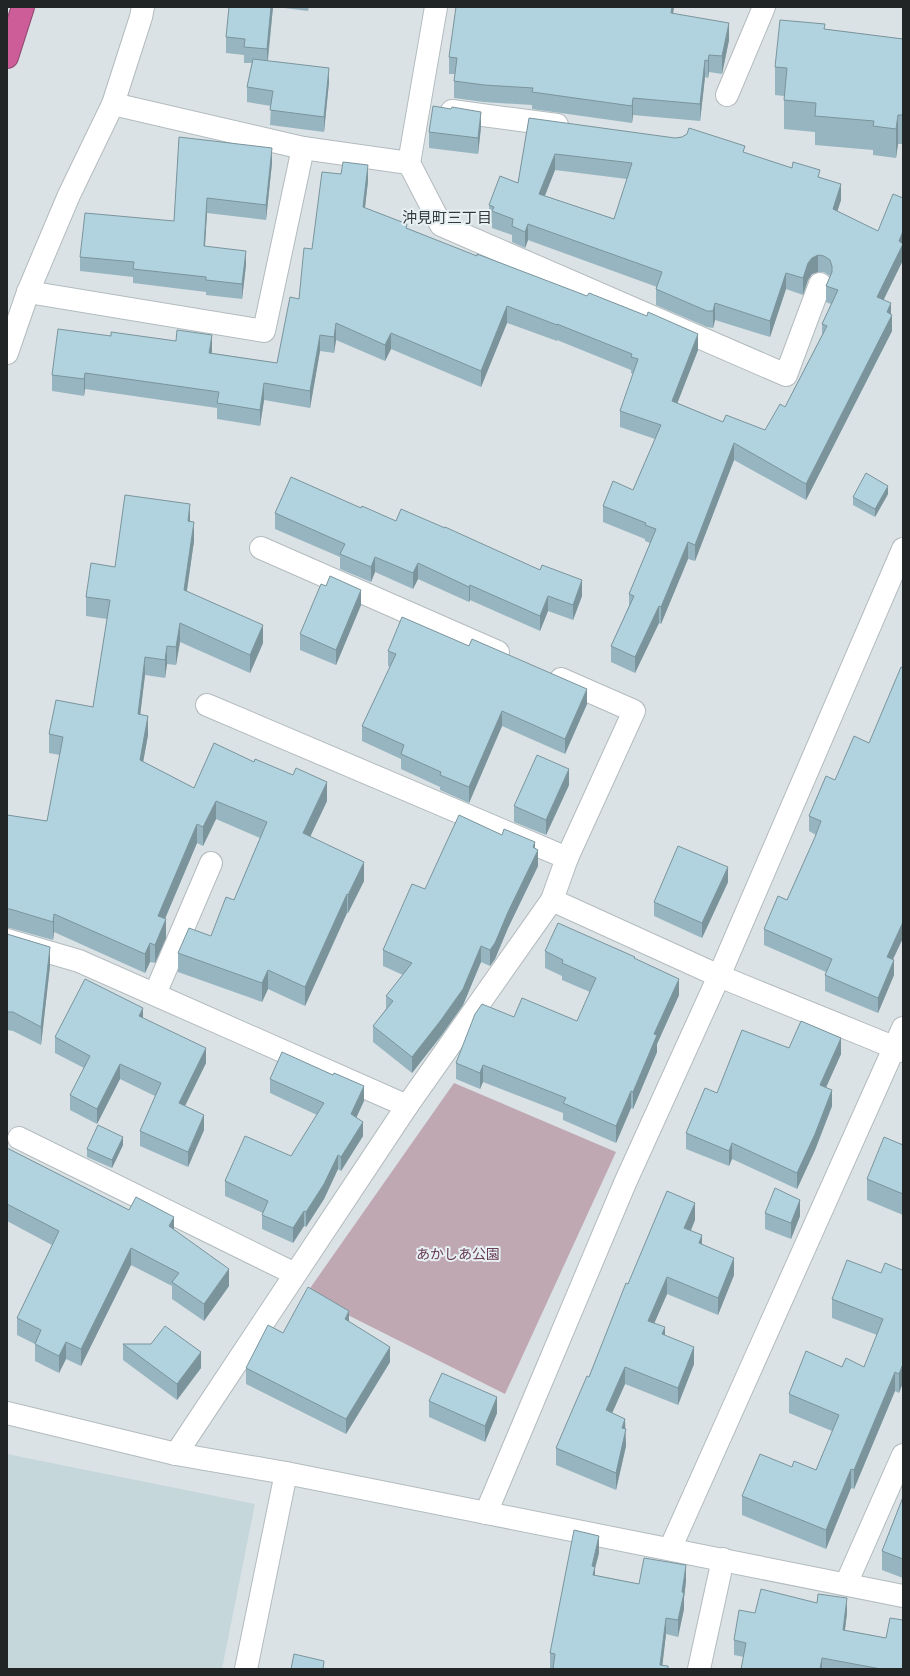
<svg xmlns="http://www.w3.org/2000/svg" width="910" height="1676" viewBox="0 0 910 1676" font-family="Arial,'Noto Sans JP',sans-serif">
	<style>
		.built { fill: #c6d7db }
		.green { fill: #c0a8b3 }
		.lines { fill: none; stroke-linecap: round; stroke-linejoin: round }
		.minor-casing { stroke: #b3bbbe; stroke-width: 24 }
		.highway-casing { stroke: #904971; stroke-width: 24 }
		.minor { stroke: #fff; stroke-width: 22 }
		.highway { stroke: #cc5d99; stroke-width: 22 }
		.wall { fill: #97b5c0; fill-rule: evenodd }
		.shaded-wall { fill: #7b949c }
		.building { fill: #b0d3df; stroke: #7b949c; fill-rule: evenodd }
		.labels { text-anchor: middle; stroke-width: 4; stroke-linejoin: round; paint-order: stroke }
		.park-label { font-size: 14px; fill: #6a3d54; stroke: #e7f0f2 }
		.neighbourhood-label { font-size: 15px; fill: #343a3c; stroke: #e7f0f2 }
	</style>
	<rect width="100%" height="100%" fill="#dae2e5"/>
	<path class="built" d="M7,1454L255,1504L222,1669H7Z"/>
	<path class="green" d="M454,1083L616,1152L505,1394L306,1294Z"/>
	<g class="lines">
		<defs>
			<g id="minor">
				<path d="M727,95L764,7"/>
				<path d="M113,104L303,148L409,163L436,7"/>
				<path d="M452,111L557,125"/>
				<path d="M409,163L441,225L786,375L820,284"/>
				<path d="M28,292L264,331L303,148"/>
				<path d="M7,353L28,292L69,195L113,104L141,17L143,7"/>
				<path d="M261,548L498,652"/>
				<path d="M207,705L567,858"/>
				<path d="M552,900L567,858L634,711L561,679"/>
				<path d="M7,940L79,961L407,1106"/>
				<path d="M155,994L211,863"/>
				<path d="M19,1138L295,1274"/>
				<path d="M7,1413L176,1454L286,1473L903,1596"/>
				<path d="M176,1454L407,1106L552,900L719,976L903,1051"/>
				<path d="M486,1513L625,1183L719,976L903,549"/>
				<path d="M670,1549L903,1028"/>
				<path d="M846,1584L903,1455"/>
				<path d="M246,1669L286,1473"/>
				<path d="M699,1669L723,1559"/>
			</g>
			<path id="highway" d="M7,57L23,7"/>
		</defs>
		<use href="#minor" class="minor-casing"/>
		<use href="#highway" class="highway-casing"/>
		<use href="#minor" class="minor"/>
		<use href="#highway" class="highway"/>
	</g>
	<g class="wall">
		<path d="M273,7L268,61L329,82L324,132L270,125L271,106L247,102V87L252,63H244V55L226,53V37Z"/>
		<path d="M276,7H309L308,11Z"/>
		<path d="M673,14L729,40L722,74L709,72L708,78L705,77L700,121L633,115L632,123L532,109V105L484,102L454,98V81L455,74H449V57Z"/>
		<path d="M825,29L903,39V144H898L896,158L873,155V150L815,145V132L784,129V96L775,95V67Z"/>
		<path d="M529,118L745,153L820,177L841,200L837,211L903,260L884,299L891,315L892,331L806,500L734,460L695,561L688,559L661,624L659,623L635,673L611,662V646L629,606V594L650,543L645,541V539L603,522V506L633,490L655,439L620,427V411L633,374L631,373V370L557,340V341L507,323L481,387L391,349L385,361L336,340L334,353L320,351L310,408L264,400L260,426L217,419V408L85,389L84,396L52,391V375L212,351V353L277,363L299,299L312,249L368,181L365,208L407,228L698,350L677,403L723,422L765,430L785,407L822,335V324L831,304L826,302V286L830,276L824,272H818L812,274L808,280L803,295L786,289L770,337L715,320L713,328L707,327L656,305V289L657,287L528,240L525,248L512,242V235L492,228V223L489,222V205L518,183ZM555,170L627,179L614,219L545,196Z"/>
		<path d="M481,127L478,154L429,148V132Z"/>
		<path d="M179,137L272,163L266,220L207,213L205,246L246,265L242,299L206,295V292L133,283V277L80,271V257L174,221Z"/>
		<path d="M888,494L875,517L853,505V497Z"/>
		<path d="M361,508L396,521L582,596L573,620L548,611L540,631L470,600L469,602L418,579L413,589L375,572L371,582L340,569V557L275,529V513Z"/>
		<path d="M190,522L194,541L187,591L263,643L250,673L180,642L176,665L167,664L165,678L145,675L140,715L148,735L143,762L194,788L327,801L310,836L364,881L348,913H347L305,1006L268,989L262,1002L178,972V953L211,936L234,900L260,838L216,819L203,846L197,843L165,919L166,938L155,963L150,962L145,973L54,932L53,940L10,928H7V815L47,821L60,755L49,753V734L93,707L107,619L86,616V597L115,567Z"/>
		<path d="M361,605L336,665L300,650V634Z"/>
		<path d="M388,651L587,704L565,754L502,726L469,803L440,790V787L401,769V759L362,741V726L390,667L388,666Z"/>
		<path d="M826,776L903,938L893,959L894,975L878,1013L825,991V975L826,972L764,945V929L787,900L816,835L809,831V816Z"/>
		<path d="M569,785L546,835L514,822V806Z"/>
		<path d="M502,835L535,848L538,866L508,928L495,959L490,966L481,962L463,1005L441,1036L412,1073L373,1042V1026L386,1009V996L403,975L383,966V950L425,889Z"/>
		<path d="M728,882L702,938L654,916V902Z"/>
		<path d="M7,934L50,966L41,1045L13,1031L7,1030Z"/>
		<path d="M545,951L635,959L679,995L657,1044V1052L633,1109L631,1108L616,1143L563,1120V1113L483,1082L480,1089L456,1079V1063L514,1017L577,1021L590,992L562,980V976L545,968Z"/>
		<path d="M143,1018L206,1063L185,1106L204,1130L188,1167L140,1146V1131L155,1096L120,1079L97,1124L70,1110V1095L84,1068L55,1053V1037Z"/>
		<path d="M789,1048L841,1054L826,1087L832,1106L815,1150L797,1189L732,1159L729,1166L686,1149V1133L717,1093Z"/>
		<path d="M270,1079L364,1101L356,1118L363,1136L341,1171L338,1169L324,1199L306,1227L304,1226L293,1243L262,1229V1215L263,1213L225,1196V1181L291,1156L317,1115L270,1093Z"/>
		<path d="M123,1145L112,1168L87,1157V1149Z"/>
		<path d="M903,1145V1215L867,1200V1179Z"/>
		<path d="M7,1148L129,1210L174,1230L229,1286L204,1321L172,1299V1286L131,1265L81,1366L66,1359L59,1373L35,1361V1344L17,1335V1318L52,1245L7,1221Z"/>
		<path d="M765,1213L800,1216L791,1239L765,1229Z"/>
		<path d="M695,1220L691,1231L702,1245L734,1275L718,1315L667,1294L654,1323L665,1335L694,1364L678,1405L625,1384L612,1413L625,1429L626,1446L616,1490L556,1465V1448L589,1377L628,1284Z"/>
		<path d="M902,1270L899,1393L895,1391L854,1489L851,1488L826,1549L742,1515V1496L792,1467L816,1470L832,1431L789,1413V1394L842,1367H864L877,1335L832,1318V1299L881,1273Z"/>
		<path d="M349,1322L390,1362L346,1434L246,1384V1368L283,1333Z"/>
		<path d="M123,1344L201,1368L177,1400L123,1360Z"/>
		<path d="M429,1401L497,1413L485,1442L429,1417Z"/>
		<path d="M903,1497V1578L882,1570V1551Z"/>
		<path d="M599,1553L595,1568V1575L639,1584L686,1581L684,1598V1609L678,1637L666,1634L662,1665L668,1669H550V1653Z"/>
		<path d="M755,1613H847L845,1630L886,1638L903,1669H741L744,1657L734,1655V1640Z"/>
	</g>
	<g class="shaded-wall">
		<path d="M271,7H273L267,65V49Z"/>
		<path d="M672,7H674L671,31V13Z"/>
		<path d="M729,23V40L722,74V56Z"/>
		<path d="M709,55V72L708,78V61Z"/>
		<path d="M705,60V77L700,121V104Z"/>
		<path d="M329,68V82L324,132V117Z"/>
		<path d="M633,98V115L632,123V106Z"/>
		<path d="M481,112V127L478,154V138Z"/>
		<path d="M898,115V144L896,158V129Z"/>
		<path d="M272,148V163L266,220V205Z"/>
		<path d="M555,154V170L539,210V194Z"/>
		<path d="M368,165V181L363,224V207Z"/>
		<path d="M841,184V200L833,225V209Z"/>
		<path d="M207,198V213L204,261V246Z"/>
		<path d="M528,224V240L525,248V232Z"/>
		<path d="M903,231V260L877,313V297Z"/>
		<path d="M246,251V265L242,299V284Z"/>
		<path d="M818,255V272L812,274L808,280L803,295V278L808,263L812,258Z"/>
		<path d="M786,273V289L770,337V321Z"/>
		<path d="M715,303V320L713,328V311Z"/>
		<path d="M891,303V317L892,315V331L806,500V484Z"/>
		<path d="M507,306V323L481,387V371Z"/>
		<path d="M336,323V340L334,353V337Z"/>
		<path d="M391,333V349L385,361V345Z"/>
		<path d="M698,334V350L672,417V401Z"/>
		<path d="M212,335V351L209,369V353Z"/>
		<path d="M320,335V351L310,408V391Z"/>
		<path d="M85,373V389L84,396V379Z"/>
		<path d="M264,383V400L260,426V410Z"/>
		<path d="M734,443V460L695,561V545Z"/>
		<path d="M888,486V494L875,517V509Z"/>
		<path d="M190,504V523L188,521Z"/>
		<path d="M194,522V541L184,609V590Z"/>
		<path d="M688,542V559L661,624V607Z"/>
		<path d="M375,557V572L371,582V567Z"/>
		<path d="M418,563V579L413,589V573Z"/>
		<path d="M582,580V596L573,620V605Z"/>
		<path d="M470,585V600L469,602V587Z"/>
		<path d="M361,590V605L336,665V650Z"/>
		<path d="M548,596V611L540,631V616Z"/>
		<path d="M659,606V623L635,673V657Z"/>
		<path d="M180,623V642L176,665V647Z"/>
		<path d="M263,625V643L250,673V655Z"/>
		<path d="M167,646V664L165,678V660Z"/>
		<path d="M145,657V675L138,733V714Z"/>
		<path d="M587,689V704L565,754V739Z"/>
		<path d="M502,711V726L469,803V787Z"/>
		<path d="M148,716V735L140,779V760Z"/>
		<path d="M569,769V785L546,835V820Z"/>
		<path d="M327,782V801L303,852V833Z"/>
		<path d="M216,801V819L203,846V827Z"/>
		<path d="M197,824V843L158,935V916Z"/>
		<path d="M535,842V856L538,850V866L508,928L495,959L490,966V950Z"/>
		<path d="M364,862V881L348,913V895Z"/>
		<path d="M728,867V882L702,938V923Z"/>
		<path d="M347,894V913L305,1006V987Z"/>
		<path d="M54,914V932L53,940V922Z"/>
		<path d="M166,919V938L155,963V945Z"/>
		<path d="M903,922V938L887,972V957Z"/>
		<path d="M150,943V962L145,973V954Z"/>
		<path d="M481,946V962L463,1005L441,1036L412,1073V1057Z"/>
		<path d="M50,947V966L41,1045V1027Z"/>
		<path d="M894,960V975L878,1013V998Z"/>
		<path d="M268,970V989L262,1002V983Z"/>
		<path d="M679,979V995L657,1044V1052L633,1109V1092L654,1034Z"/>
		<path d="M143,1008V1024L139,1016Z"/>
		<path d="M841,1038V1054L820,1101V1085Z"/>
		<path d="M206,1048V1063L179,1118V1103Z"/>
		<path d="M120,1064V1079L97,1124V1109Z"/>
		<path d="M483,1065V1082L480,1089V1073Z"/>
		<path d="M364,1086V1101L351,1129V1114Z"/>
		<path d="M832,1090V1106L815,1150L797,1189V1173Z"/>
		<path d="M631,1091V1108L616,1143V1126Z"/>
		<path d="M204,1115V1130L188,1167V1152Z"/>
		<path d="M363,1122V1136L341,1171V1157Z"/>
		<path d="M123,1137V1145L112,1168V1160Z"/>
		<path d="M732,1143V1159L729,1166V1151Z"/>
		<path d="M338,1155V1169L324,1199L306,1227V1212Z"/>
		<path d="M800,1200V1216L791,1239V1223Z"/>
		<path d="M695,1203V1220L684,1245V1228Z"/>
		<path d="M304,1211V1226L293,1243V1228Z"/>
		<path d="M174,1217V1234L169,1226Z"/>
		<path d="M702,1235V1252L699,1243Z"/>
		<path d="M131,1248V1265L81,1366V1349Z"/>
		<path d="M734,1258V1275L718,1315V1298Z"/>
		<path d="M229,1269V1286L204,1321V1304Z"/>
		<path d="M667,1277V1294L648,1338V1321Z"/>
		<path d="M349,1311V1326L345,1319Z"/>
		<path d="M665,1327V1345L662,1334Z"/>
		<path d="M66,1342V1359L59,1373V1356Z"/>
		<path d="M390,1347V1362L346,1434V1419Z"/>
		<path d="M694,1347V1364L678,1405V1388Z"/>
		<path d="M201,1352V1368L177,1400V1384Z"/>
		<path d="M903,1364V1383L899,1393V1374Z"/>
		<path d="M625,1367V1384L606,1427V1410Z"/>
		<path d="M895,1372V1391L854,1489V1470Z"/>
		<path d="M497,1397V1413L485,1442V1426Z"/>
		<path d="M625,1419L626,1446L616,1490V1473L622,1428Z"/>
		<path d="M851,1469V1488L826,1549V1530Z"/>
		<path d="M599,1536V1553L595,1568V1583L592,1566Z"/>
		<path d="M686,1565V1581L684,1598V1609L678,1637V1620Z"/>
		<path d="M847,1598V1613L843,1645V1630Z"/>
		<path d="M666,1618V1634L662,1669L660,1665Z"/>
		<path d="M822,1658V1669H820Z"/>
	</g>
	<g class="building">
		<path d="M229,7H271L267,49L244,47L245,39L226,37Z"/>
		<path d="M456,7H672L671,13L729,23L722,56L709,55L708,61L705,60L700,104L633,98L632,106L532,92L533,88L484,85L454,81L457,58L449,57Z"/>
		<path d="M780,20L825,24L824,29L903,39V115H898L896,129L873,126L874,121L815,116L816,103L784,100L787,68L775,67Z"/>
		<path d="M253,59L329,68L324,117L270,110L273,91L247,87Z"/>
		<path d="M433,106L451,109L452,107L481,112L478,138L429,132Z"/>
		<path d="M529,118L675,138L682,137L687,134L689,128L745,146L743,152L792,168L793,162L820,170L818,177L841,184L833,209L878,231L893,194L903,198V231L899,241L903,244L877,297L891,303L887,312L892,315L806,484L734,443L695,545L688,542L661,607L659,606L635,657L611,646L634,596L629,594L656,529L645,525L646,523L603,506L613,481L633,490L661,425L620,411L638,359L631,357L632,354L557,324V325L507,306L481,371L391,333L385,345L336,323L334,337L320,335L310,391L264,383L260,410L217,403L219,392L85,373L84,379L52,375L58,329L111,336V332L176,341L177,330L212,335L209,353L277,363L290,297L299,299L304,248L312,249L322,172L341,174L343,162L368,165L363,207L407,224L406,228L477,256V254L587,296L589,293L647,316L648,312L698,334L672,401L723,422L726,415L765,430L780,404L785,407L827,326L822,324L838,290L826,286L832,272V266L830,260L824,256L818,255L812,258L808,263L803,278L786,273L770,321L715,303L713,311H707L656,289L662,272L528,224L525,232L512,226L513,219L492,211L494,207L489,205L500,176L518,183ZM555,154L632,163L614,219L539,194Z"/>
		<path d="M179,137L272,148L266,205L207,198L204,246L246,251L242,284L206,280V277L133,269L134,262L80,257L85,213L174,221Z"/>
		<path d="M866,473L888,486L875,509L853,497Z"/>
		<path d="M291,477L361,508L362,506L396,521L401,509L445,528V527L540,570L542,565L582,580L573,605L548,596L540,616L470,585L469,587L418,563L413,573L375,557L371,567L340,554L345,544L275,513Z"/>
		<path d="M125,495L190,504L188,521L194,522L184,590L263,625L250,655L180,623L176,647L167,646L165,660L145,657L138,714L148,716L140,760L194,788L214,743L254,762L255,759L293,775L296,768L327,782L303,833L364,862L348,895L347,894L305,987L268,970L262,983L178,953L189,928L211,936L226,897L234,900L267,822L216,801L203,827L197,824L158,916L166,919L155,945L150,943L145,954L54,914L53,922L10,909H7V815L47,821L63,737L49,734L56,700L93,707L110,600L86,597L91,563L115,567Z"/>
		<path d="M330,576L361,590L336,650L300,634L321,584L326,586Z"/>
		<path d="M402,617L469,646L472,639L587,689L565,739L502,711L469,787L440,775L441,772L401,754L404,745L362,726L396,654L388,651Z"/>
		<path d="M901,667L903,668V922L887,957L894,960L878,998L825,975L832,959L764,929L778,896L787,900L815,837L821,821L809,816L826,776L835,780L854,736L869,743Z"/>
		<path d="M537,755L569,769L546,820L514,806Z"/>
		<path d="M459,815L502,835L504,829L535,842L533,847L538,850L508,912L495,943L490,950L481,946L463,989L441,1020L412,1057L373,1026L393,1001L386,996L412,963L383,950L412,884L425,889Z"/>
		<path d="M678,846L728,867L702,923L654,902Z"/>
		<path d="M558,923L635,957L634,958L679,979L654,1034L657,1035L633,1092L631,1091L616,1126L563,1103L566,1098L483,1065L480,1073L456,1063L475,1014L482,1004L514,1017L522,998L577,1021L596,978L562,963L563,960L545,951Z"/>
		<path d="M7,934L50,947L41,1027L13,1012H7Z"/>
		<path d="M85,979L143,1008L139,1016L206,1048L179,1103L204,1115L188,1152L140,1131L161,1083L120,1064L97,1109L70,1095L90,1056L55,1037Z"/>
		<path d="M801,1021L841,1038L820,1085L832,1090L815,1134L797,1173L732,1143L729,1151L686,1133L705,1088L717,1093L742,1030L789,1048Z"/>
		<path d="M282,1052L333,1075L334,1073L364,1086L351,1114L363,1122L341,1157L338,1155L324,1184L306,1212L304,1211L293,1228L262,1215L268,1201L225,1181L245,1136L291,1156L324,1103L270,1079Z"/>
		<path d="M98,1125L123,1137L112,1160L87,1149Z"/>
		<path d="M884,1137L903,1145V1194L867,1179Z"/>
		<path d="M7,1148L129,1210L136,1197L174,1217L169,1226L229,1269L204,1304L172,1282L179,1273L131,1248L81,1349L66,1342L59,1356L35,1344L41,1330L17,1318L59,1231L7,1204Z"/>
		<path d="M775,1188L800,1200L791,1223L765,1213Z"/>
		<path d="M667,1191L695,1203L684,1228L702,1235L699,1243L734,1258L718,1298L667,1277L648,1321L665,1327L662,1334L694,1347L678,1388L625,1367L606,1410L625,1419L622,1428L626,1429L616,1473L556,1448L587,1376L589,1377L626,1283L628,1284Z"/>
		<path d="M847,1260L881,1273L885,1263L902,1270L903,1267V1364L899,1374L895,1372L854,1470L851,1469L826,1530L742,1496L760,1454L792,1467L794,1461L816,1470L839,1415L789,1394L806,1351L842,1367L846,1358L864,1367L883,1319L832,1299Z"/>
		<path d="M308,1287L349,1311L345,1319L390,1347L346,1419L246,1368L268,1325L283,1333Z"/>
		<path d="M165,1326L201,1352L177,1384L123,1344H151Z"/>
		<path d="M442,1373L497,1397L485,1426L429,1401Z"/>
		<path d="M903,1497V1559L882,1551Z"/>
		<path d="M574,1530L599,1536L592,1566L595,1567L593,1575L639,1584L644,1558L686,1565L682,1592L684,1593L678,1620L666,1618L660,1665L668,1666V1669H553L555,1654L550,1653Z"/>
		<path d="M761,1589L817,1603L818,1594L847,1598L843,1630L886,1638L890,1618L903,1620V1669H881L822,1658L820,1669H741L746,1643L734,1640L739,1610L755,1613Z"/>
		<path d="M294,1654L324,1661L323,1669H291Z"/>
	</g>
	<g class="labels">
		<g class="park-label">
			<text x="458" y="1259">あかしあ公園</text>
		</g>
		<g class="neighbourhood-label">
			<text x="447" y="223">沖見町三丁目</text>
		</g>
	</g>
	<rect width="910" height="1676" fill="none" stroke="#222526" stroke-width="16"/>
</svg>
